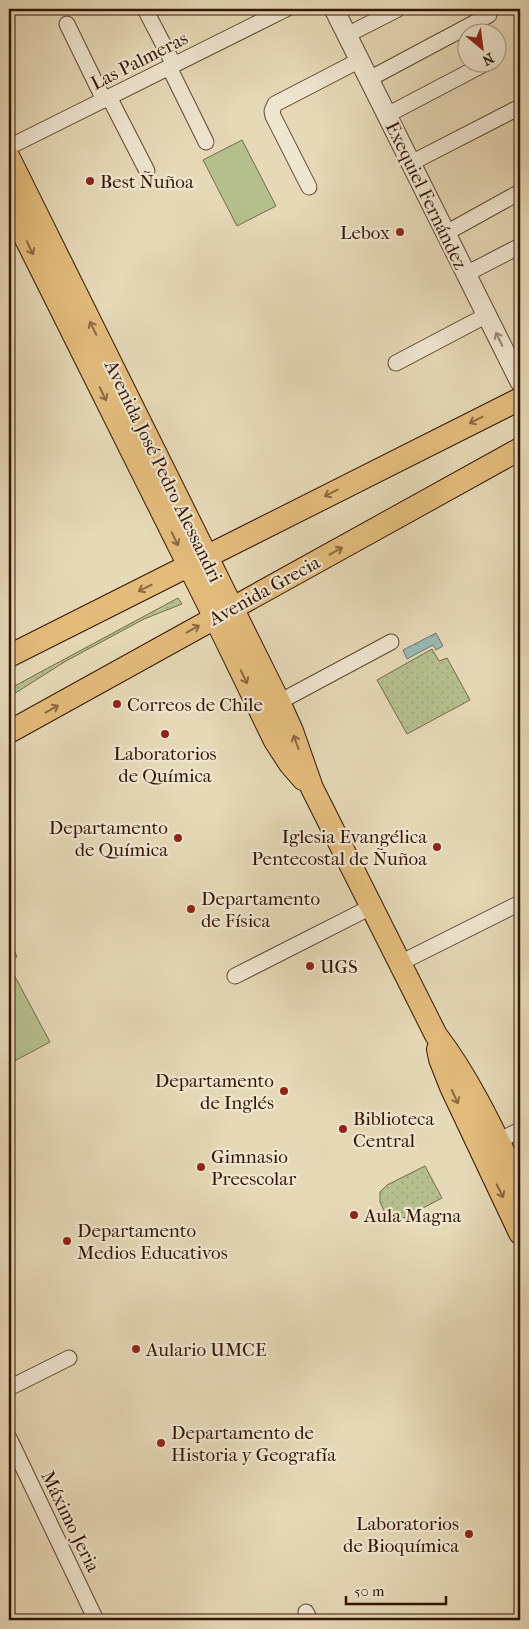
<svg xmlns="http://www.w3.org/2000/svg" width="529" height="1629" viewBox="0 0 529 1629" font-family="'IM FELL French Canon',serif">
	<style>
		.grass { fill: url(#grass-dots); stroke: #746a49 }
		.pitch { fill: #b5bf8e; stroke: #746a49 }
		.water { fill: url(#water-ripples); stroke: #71776f }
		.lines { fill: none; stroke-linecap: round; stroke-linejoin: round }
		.minor-casing { stroke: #604531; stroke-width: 17 }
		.tertiary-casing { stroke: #604531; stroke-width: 21 }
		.primary-casing { stroke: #341404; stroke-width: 24 }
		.minor { stroke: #efe6d0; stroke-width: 15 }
		.tertiary { stroke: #efe6d0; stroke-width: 19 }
		.primary { stroke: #e3bc7c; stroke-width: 22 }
		.oneway { stroke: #8c6840 }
		.oneway2 { stroke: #9b8874 }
		.poi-dot { fill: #8f2418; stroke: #efe6d0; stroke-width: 2 }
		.labels { text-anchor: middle; stroke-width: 4.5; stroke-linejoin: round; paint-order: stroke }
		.street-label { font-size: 19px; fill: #341404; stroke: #efe6d0 }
		.poi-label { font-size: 19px; fill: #341404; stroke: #efe6d0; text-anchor: start }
	</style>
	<defs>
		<pattern id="grass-dots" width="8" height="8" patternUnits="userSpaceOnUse" patternTransform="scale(1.25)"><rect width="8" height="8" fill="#b5bf8e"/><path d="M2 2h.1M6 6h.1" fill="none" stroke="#9ca379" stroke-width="1.8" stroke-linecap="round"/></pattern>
		<pattern id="water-ripples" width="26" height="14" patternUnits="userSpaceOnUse" patternTransform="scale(1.25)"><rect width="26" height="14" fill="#99b9b6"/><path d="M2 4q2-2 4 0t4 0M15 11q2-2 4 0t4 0" fill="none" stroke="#849e9b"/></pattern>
	</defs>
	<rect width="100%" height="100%" fill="#e6d9b7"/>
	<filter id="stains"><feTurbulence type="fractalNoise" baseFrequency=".004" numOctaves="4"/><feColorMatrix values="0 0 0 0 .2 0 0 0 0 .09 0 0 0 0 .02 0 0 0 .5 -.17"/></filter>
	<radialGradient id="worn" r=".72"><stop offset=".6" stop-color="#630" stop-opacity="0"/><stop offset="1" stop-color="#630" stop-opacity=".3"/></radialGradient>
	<g class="grass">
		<path d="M178,598L182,604L144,619L66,661L9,697V689Z"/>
		<path d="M432,649L439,661L447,658L470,700L407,734L377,680Z"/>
		<path d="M425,1166L442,1198L404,1218L394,1217L384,1211L380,1202V1192L387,1185Z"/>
	</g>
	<g class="pitch">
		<path d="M242,140L276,206L237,226L203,160Z"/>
		<path d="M9,937L17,957L9,960Z"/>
		<path d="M12,971L50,1042L9,1064V973Z"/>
	</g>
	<path class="water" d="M436,633L443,646L436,650L433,645L407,659L403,650Z"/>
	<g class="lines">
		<defs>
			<g id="minor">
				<path d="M145,9L174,65"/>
				<path d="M67,24L104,100"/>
				<path d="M347,35L398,9"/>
				<path d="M169,67L206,142"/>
				<path d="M369,79L489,15"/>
				<path d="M109,97L147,171"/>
				<path d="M387,115L488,62"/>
				<path d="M9,147L286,9"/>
				<path d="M411,163L520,107"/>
				<path d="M309,187L273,116L272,111L275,104L360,60"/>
				<path d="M446,233L520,192"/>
				<path d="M466,274L520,246"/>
				<path d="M396,363L487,315"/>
				<path d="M279,702L391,642"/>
				<path d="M400,963L520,903"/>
				<path d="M235,976L371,907"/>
				<path d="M490,1145L520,1130"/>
				<path d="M9,1388L69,1358"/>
				<path d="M9,1438L96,1620"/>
				<path d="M306,1612L310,1620"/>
			</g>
			<path id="tertiary" d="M334,9L520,382"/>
			<g id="primary">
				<path d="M9,158L279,702L292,731L312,788L436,1035C471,1081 495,1134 520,1186"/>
				<path d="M9,205L222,632L275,741L290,764L303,779"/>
				<path d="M9,656L520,399"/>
				<path d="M9,732L520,449"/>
				<path d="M438,1049L440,1059L451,1087L520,1233"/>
			</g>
		</defs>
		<use href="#minor" class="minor-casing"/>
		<use href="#tertiary" class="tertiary-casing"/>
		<use href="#primary" class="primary-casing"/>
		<use href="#minor" class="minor"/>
		<use href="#tertiary" class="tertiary"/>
		<use href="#primary" class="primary"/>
	</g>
	<defs><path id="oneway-shaft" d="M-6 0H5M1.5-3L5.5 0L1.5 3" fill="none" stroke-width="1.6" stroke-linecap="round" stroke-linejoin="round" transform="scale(1.25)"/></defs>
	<g class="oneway">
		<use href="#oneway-shaft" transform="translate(30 248) rotate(64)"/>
		<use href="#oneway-shaft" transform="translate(93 328) rotate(-116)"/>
		<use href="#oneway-shaft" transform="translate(103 394) rotate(64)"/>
		<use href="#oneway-shaft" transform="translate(476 420) rotate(153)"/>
		<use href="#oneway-shaft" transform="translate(331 493) rotate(153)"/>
		<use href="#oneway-shaft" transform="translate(175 539) rotate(64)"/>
		<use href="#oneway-shaft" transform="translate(336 551) rotate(-29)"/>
		<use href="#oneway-shaft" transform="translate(145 588) rotate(153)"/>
		<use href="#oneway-shaft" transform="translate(193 629) rotate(-29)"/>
		<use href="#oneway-shaft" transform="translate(244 677) rotate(64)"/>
		<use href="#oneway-shaft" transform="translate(52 709) rotate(-29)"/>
		<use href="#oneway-shaft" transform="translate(296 742) rotate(-110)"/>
		<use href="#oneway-shaft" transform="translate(455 1097) rotate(65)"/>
		<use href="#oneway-shaft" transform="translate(500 1191) rotate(64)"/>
	</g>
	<use class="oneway2" href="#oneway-shaft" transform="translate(499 339) rotate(-116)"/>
	<g class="poi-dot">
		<circle cx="90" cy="181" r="5"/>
		<circle cx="400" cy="232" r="5"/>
		<circle cx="117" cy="704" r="5"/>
		<circle cx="165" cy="734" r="5"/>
		<circle cx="178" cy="838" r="5"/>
		<circle cx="437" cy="847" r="5"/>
		<circle cx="191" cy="909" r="5"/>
		<circle cx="310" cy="966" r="5"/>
		<circle cx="284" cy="1091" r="5"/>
		<circle cx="343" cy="1129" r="5"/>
		<circle cx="201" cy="1167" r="5"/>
		<circle cx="354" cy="1215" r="5"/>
		<circle cx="67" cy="1241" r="5"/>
		<circle cx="136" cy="1349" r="5"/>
		<circle cx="161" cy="1443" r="5"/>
		<circle cx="469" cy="1534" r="5"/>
	</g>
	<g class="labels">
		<g class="street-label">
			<text transform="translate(139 60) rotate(-27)" y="7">Las Palmeras</text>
			<text transform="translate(427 195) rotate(64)" y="7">Exequiel Fernández</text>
			<text transform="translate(164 471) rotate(64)" y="7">Avenida José Pedro Alessandri</text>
			<text transform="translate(264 590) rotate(-29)" y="7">Avenida Grecia</text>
			<text transform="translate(71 1521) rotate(64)" y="7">Máximo Jeria</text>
		</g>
		<g class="poi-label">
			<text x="100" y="188">Best Ñuñoa</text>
			<text x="390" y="239" text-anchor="end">Lebox</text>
			<text x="127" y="711">Correos de Chile</text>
			<text x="165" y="760" text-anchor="middle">Laboratorios<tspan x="165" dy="22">de Química</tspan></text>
			<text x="168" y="834" text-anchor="end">Departamento<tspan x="168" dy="22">de Química</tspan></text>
			<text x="427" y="843" text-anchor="end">Iglesia Evangélica<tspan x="427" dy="22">Pentecostal de Ñuñoa</tspan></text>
			<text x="201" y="905">Departamento<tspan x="201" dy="22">de Física</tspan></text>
			<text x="320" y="973">UGS</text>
			<text x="274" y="1087" text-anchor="end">Departamento<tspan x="274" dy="22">de Inglés</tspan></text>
			<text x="353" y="1125">Biblioteca<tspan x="353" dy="22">Central</tspan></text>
			<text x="211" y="1163">Gimnasio<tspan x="211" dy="22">Preescolar</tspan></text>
			<text x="364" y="1222">Aula Magna</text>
			<text x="77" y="1237">Departamento<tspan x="77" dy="22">Medios Educativos</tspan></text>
			<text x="146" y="1356">Aulario UMCE</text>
			<text x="171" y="1439">Departamento de<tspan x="171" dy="22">Historia y Geografía</tspan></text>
			<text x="459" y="1530" text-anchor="end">Laboratorios<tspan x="459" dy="22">de Bioquímica</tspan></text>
		</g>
	</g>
	<rect width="529" height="1629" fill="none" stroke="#e6d9b7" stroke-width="30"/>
	<rect x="10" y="10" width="509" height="1609" fill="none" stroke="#341404" stroke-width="2.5"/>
	<rect x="15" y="15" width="499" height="1599" fill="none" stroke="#341404"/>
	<g transform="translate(482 48) rotate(151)"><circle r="24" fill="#efe6d0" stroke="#a4927e"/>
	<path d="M0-4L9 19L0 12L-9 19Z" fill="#8f2418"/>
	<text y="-8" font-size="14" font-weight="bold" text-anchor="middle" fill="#341404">N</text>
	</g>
	<path d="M346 1596v8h100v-8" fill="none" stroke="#341404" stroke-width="2.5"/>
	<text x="354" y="1596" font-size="15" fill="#341404" stroke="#efe6d0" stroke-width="4" paint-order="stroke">50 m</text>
	<rect width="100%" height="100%" filter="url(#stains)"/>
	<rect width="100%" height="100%" fill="url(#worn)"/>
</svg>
